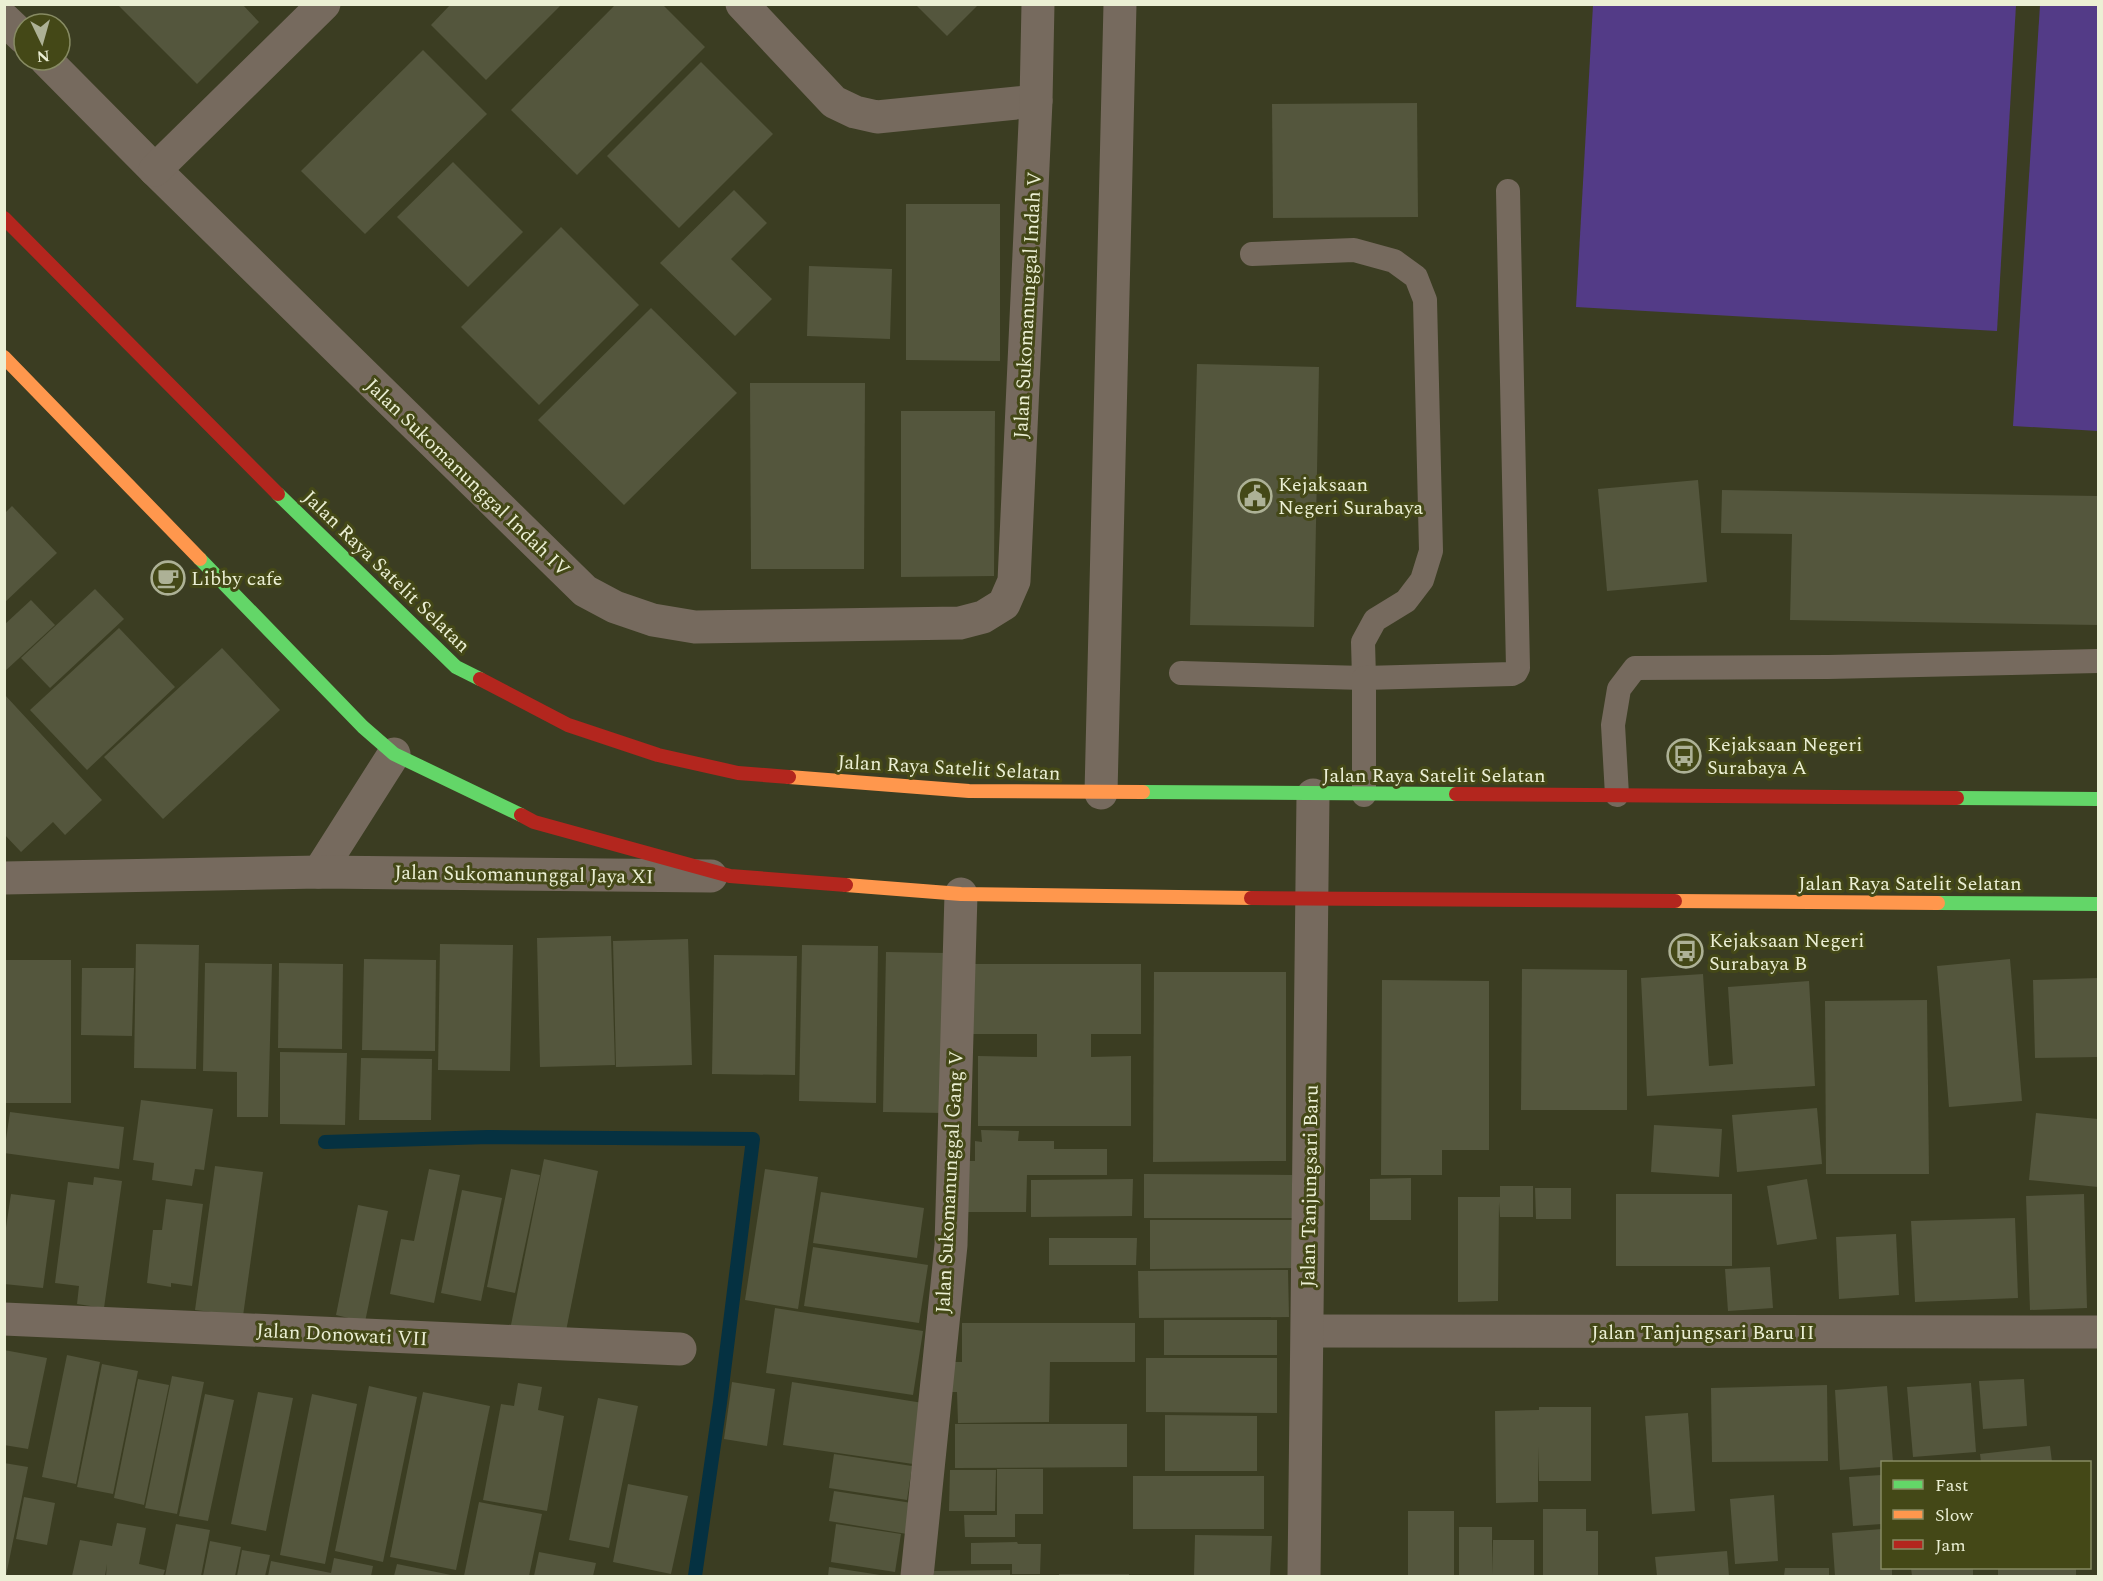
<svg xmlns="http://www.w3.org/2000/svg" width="2103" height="1581" viewBox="0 0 2103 1581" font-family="Spectral,serif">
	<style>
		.green { fill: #533b87 }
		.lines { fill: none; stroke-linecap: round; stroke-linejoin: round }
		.stream { stroke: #053141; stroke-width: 14 }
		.building { fill: #54563d }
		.lane { stroke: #766a5e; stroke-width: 24 }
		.street { stroke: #766a5e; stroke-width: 33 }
		.fast { stroke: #63d668; stroke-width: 14 }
		.slow { stroke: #ff974d; stroke-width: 14 }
		.jam { stroke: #b3261e; stroke-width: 14 }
		.labels { text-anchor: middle; stroke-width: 6; stroke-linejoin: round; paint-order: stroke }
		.street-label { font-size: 20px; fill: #ebefd4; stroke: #444817 }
		.poi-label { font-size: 20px; fill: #ebefd4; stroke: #444817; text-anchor: start }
	</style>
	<rect width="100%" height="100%" fill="#3b3d22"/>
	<g class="green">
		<path d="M1593,5H2016L1997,331L1576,307Z"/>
		<path d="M2040,5H2098V431L2013,426Z"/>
	</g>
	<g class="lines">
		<path class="stream" d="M325,1142L489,1137L753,1139L720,1403L695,1576"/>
	</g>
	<g class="building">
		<path d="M117,4H242L259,22L197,84Z"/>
		<path d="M451,4H562L486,80L431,25Z"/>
		<path d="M616,4H662L705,47L577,175L511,110Z"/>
		<path d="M915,4H979L947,36Z"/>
		<path d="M423,50L487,114L365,234L301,171Z"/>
		<path d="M701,62L773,134L679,228L607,156Z"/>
		<path d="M1417,103L1418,217L1273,218L1272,104Z"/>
		<path d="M453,162L523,232L468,287L397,217Z"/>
		<path d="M734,190L767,223L731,259L772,299L735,336L660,263Z"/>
		<path d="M906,204H1000V361L906,360Z"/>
		<path d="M561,227L639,305L539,405L461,327Z"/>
		<path d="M809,266L892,269L890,339L807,336Z"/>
		<path d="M651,308L737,393L624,505L538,420Z"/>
		<path d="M1197,364L1319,367L1314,627L1190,625Z"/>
		<path d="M750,383H865L864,569H751Z"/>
		<path d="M901,411H995L994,576L901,577Z"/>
		<path d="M1698,480L1707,582L1607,591L1598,489Z"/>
		<path d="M1722,490L2098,496V625L1790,620L1792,534L1721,533Z"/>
		<path d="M12,506L57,553L4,603V514Z"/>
		<path d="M95,589L124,619L50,688L21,658Z"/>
		<path d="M31,600L55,625L4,672V625Z"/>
		<path d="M119,628L175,687L87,770L30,710Z"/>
		<path d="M222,648L280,710L163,819L104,757Z"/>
		<path d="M4,694L102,800L65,835L53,822L21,852L4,834Z"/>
		<path d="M611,936L615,1065L540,1067L537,938Z"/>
		<path d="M688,939L692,1065L616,1067L613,941Z"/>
		<path d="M136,944L199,945L196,1069L134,1068Z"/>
		<path d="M440,944L513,945L510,1071L438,1070Z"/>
		<path d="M802,945L878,946L876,1103L799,1101Z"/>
		<path d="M886,952L947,953L944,1113L883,1112Z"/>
		<path d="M714,955L797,956L795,1075L712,1074Z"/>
		<path d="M364,959L436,960L435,1051L362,1050Z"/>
		<path d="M2010,959L2022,1101L1949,1107L1937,966Z"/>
		<rect x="4" y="960" width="67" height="143"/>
		<path d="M205,963L272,964L268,1117H237V1072L203,1071Z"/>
		<path d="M279,963L343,964L342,1049L278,1048Z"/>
		<path d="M973,964H1141V1034H1091V1057L1131,1056V1126H978V1056L1037,1057V1034H973Z"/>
		<path d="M82,968H134L132,1036L81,1035Z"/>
		<path d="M1522,969L1627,970V1110H1521Z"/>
		<path d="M1154,972H1286V1161L1153,1162Z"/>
		<path d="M1703,974L1709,1066L1733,1064L1728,987L1809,981L1815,1086L1647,1096L1641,978Z"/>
		<path d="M2098,978V1057L2035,1058L2033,980Z"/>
		<path d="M1382,980L1489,981V1150H1442V1175H1381Z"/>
		<path d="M1927,1000L1929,1174H1826L1825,1001Z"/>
		<path d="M280,1052L347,1053L345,1125L280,1124Z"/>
		<path d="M361,1058L432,1059L431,1120H359Z"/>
		<path d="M141,1100L213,1109L204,1170L195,1169L192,1186L152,1180L154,1163L133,1160Z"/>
		<path d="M1817,1108L1822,1164L1737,1172L1732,1115Z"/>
		<path d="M10,1112L124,1127L119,1169L4,1153Z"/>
		<path d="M2036,1113L2098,1119V1187L2029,1180Z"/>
		<path d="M1654,1125L1722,1129L1719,1177L1651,1172Z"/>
		<path d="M981,1130L1019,1131L1018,1141H1054V1149H1107V1175H1027L1026,1212H965L966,1161H975V1141L982,1142Z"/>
		<path d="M544,1159L598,1171L565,1336L511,1325Z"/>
		<path d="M215,1166L263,1172L243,1316L195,1310Z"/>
		<path d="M429,1169L460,1175L434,1303L390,1294L401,1239L414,1241Z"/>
		<path d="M511,1169L540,1175L515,1293L487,1287Z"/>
		<path d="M765,1169L818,1177L798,1309L745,1300Z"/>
		<path d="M1144,1174L1292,1175V1218H1144Z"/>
		<path d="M94,1177L122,1181L104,1308L77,1304L79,1286L55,1283L68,1182L93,1185Z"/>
		<path d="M1411,1178V1220H1370V1179Z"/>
		<path d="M1133,1179L1132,1216L1031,1217V1180Z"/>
		<path d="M1807,1179L1817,1239L1777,1245L1767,1186Z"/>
		<path d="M1500,1186H1533V1217H1500L1499,1202L1498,1301L1458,1302V1197H1500Z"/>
		<path d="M1535,1188H1571V1219H1536Z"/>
		<path d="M462,1190L502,1198L481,1301L441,1293Z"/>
		<path d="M821,1192L924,1208L917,1258L813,1243Z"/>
		<path d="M11,1194L55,1200L43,1288L4,1284V1241Z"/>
		<rect x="1616" y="1194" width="116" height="72"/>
		<path d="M2084,1194L2087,1308L2030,1310L2026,1196Z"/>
		<path d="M166,1199L203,1204L192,1286L171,1283V1287L147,1283L153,1230H162Z"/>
		<path d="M358,1205L388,1211L365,1322L336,1315Z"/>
		<path d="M2015,1218L2018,1298L1915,1302L1911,1221Z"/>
		<path d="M1150,1220H1295V1268L1150,1269Z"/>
		<path d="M1896,1234L1899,1295L1839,1299L1836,1237Z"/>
		<path d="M1049,1238H1137L1136,1265H1049Z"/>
		<path d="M813,1247L928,1265L919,1323L804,1306Z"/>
		<path d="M1770,1267L1773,1308L1728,1311L1725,1269Z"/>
		<path d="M1288,1270L1289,1317L1139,1318L1138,1271Z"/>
		<path d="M775,1308L923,1331L913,1395L766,1373Z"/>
		<rect x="1164" y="1320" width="113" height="35"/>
		<path d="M962,1323H1135V1362H1050L1049,1422L958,1423L957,1392H952V1362H962Z"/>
		<path d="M4,1350L47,1358L28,1449L4,1445Z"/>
		<path d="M67,1355L100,1362L76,1484L42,1477Z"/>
		<path d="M1146,1358H1277V1413L1146,1412Z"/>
		<path d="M102,1364L138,1371L113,1494L77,1487Z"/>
		<path d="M172,1376L204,1382L177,1514L145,1508Z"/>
		<path d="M138,1379L169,1385L144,1505L114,1498Z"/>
		<path d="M2024,1379L2027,1426L1983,1429L1979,1381Z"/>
		<path d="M732,1382L775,1389L767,1446L724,1439Z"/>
		<path d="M792,1382L923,1403L913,1464L783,1445Z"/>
		<path d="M518,1383L542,1387L538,1410L564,1416L547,1511L483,1500L501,1404L514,1406Z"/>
		<path d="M1971,1383L1976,1452L1913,1457L1907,1387Z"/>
		<path d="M1827,1385L1828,1461L1712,1462L1711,1388Z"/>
		<path d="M369,1386L417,1397L383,1562L335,1551Z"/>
		<path d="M1887,1386L1893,1462H1882V1467L1840,1470L1835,1390Z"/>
		<path d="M258,1392L293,1398L266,1531L231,1524Z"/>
		<path d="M423,1392L490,1406L456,1570L390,1557Z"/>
		<path d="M205,1394L234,1400L208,1521L179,1516Z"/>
		<path d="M312,1394L357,1404L325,1564L280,1555Z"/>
		<path d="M598,1398L638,1406L609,1548L569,1540Z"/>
		<path d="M1539,1407H1591V1481H1539L1538,1447V1502L1496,1503L1495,1411L1539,1410Z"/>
		<path d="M1688,1413L1695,1511L1652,1514L1645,1416Z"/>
		<path d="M1165,1415L1257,1416V1471H1165Z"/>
		<path d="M955,1424H1127V1467L955,1468Z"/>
		<path d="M2050,1446L2052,1462H1981L1980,1454Z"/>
		<path d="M834,1454L912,1466L907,1500L829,1488Z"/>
		<path d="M4,1463L28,1467L6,1576H4Z"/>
		<path d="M997,1469H1043V1514H1015V1537H965L964,1515H997Z"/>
		<path d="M950,1470H996L995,1511H949Z"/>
		<path d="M1882,1475V1524L1853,1526L1849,1477Z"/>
		<rect x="1133" y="1476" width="131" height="53"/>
		<path d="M628,1484L688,1496L671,1574L613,1562Z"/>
		<path d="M834,1491L912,1503L907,1534L829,1521Z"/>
		<path d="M1774,1495L1778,1561L1735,1564L1730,1499Z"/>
		<path d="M24,1497L55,1503L47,1545L16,1539Z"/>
		<path d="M479,1502L542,1514L529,1576H464Z"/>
		<path d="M1543,1509H1586V1531H1598V1576H1543Z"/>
		<rect x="1408" y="1511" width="46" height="65"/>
		<path d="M117,1523L146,1528L139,1564L165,1570L163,1576H106L107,1564L105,1576H72L80,1540L112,1546Z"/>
		<path d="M176,1524L210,1530L201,1576H165Z"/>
		<path d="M836,1524L901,1534L895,1572L831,1562Z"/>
		<path d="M1459,1527H1492V1574L1493,1540H1534V1576H1459Z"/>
		<path d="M1882,1529V1568H1892V1576H1835L1832,1533Z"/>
		<path d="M1195,1535L1272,1536L1270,1576H1194Z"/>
		<path d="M210,1541L241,1547L235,1576H203Z"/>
		<path d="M1017,1542L1018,1544H1041L1040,1574H1012V1564H971V1543Z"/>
		<path d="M242,1550L270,1555L265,1576H237Z"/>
		<path d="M1727,1551L1729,1576H1657L1655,1557Z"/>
		<path d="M539,1552L596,1563L593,1576H534Z"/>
		<path d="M334,1558L373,1566L371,1576H268L271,1561L331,1573Z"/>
		<path d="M397,1564L451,1575V1576H394Z"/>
		<path d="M829,1567L880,1575V1576H828Z"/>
		<path d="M1785,1568H1829V1576H1784Z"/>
		<path d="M1911,1568H1973V1576H1912Z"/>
		<rect x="1998" y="1568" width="78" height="8"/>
		<path d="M1010,1570V1576H934V1571Z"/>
		<rect x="1059" y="1574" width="70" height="2"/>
	</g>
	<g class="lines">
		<g class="lane">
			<path d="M1181,673L1364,678L1363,642L1375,620L1406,601L1422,580L1431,551L1425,300L1416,277L1394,261L1354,250L1252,254"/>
			<path d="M1364,795V678L1512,674L1516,672L1518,668L1508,191"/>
			<path d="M1617,795L1613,725L1619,689L1635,668L1828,667L2098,661"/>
		</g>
		<g class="street">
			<path d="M742,4L834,102L855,112L877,117L1036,101"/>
			<path d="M4,19L24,38"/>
			<path d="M46,60L155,170L585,591L615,607L653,620L695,627L960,623L983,617L1004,604L1014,581L1036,101L1038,4"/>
			<path d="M155,170L324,4"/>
			<path d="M1101,793L1120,4"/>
			<path d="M319,872L394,754"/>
			<path d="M4,878L319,872L711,876"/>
			<path d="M4,1319L680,1349"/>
			<path d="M1308,1331L2098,1332"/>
			<path d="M917,1576L951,1245L961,894"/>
			<path d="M1304,1576L1313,795"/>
		</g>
		<g class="fast">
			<path d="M278,494L456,667L480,679"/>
			<path d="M200,559L363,727L394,754L521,815"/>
			<path d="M1143,792L1456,794"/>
			<path d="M1957,798L2098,799"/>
			<path d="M1938,903L2098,904"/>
		</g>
		<g class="slow">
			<path d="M4,357L200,559"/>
			<path d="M789,777L969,791L1143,792"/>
			<path d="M846,885L961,894L1251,898"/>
			<path d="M1675,901L1938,903"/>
		</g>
		<g class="jam">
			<path d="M4,218L278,494"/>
			<path d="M480,679L568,725L658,755L738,773L789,777"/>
			<path d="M1456,794L1957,798"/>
			<path d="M521,815L534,822L730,876L846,885"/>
			<path d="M1251,898L1675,901"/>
		</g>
	</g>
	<defs>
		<symbol id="civic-ring" viewBox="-11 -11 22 22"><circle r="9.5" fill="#444817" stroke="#adb196" stroke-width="1.5"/><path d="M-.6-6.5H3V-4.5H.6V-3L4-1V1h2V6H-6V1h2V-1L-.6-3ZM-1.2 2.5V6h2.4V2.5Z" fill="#adb196"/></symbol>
		<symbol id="cafe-ring" viewBox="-11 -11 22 22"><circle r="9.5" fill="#444817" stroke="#adb196" stroke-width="1.5"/><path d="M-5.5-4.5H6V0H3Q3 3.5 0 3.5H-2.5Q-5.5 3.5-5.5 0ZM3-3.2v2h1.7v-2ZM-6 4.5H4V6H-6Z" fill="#adb196"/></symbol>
		<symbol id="bus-ring" viewBox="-11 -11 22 22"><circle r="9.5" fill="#444817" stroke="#adb196" stroke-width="1.5"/><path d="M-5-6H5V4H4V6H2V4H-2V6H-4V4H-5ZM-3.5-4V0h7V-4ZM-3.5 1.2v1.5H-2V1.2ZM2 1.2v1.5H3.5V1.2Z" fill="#adb196"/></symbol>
	</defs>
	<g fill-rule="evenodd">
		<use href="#civic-ring" x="1236" y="477" width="38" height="38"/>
		<use href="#cafe-ring" x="149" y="559" width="38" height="38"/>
		<use href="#bus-ring" x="1665" y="737" width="38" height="38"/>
		<use href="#bus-ring" x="1667" y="932" width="38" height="38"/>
	</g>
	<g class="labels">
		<g class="street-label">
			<text transform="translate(1027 305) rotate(-87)" y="7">Jalan Sukomanunggal Indah V</text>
			<text transform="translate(468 477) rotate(44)" y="7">Jalan Sukomanunggal Indah IV</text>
			<text transform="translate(387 571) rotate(44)" y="7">Jalan Raya Satelit Selatan</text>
			<text transform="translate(949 767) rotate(3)" y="7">Jalan Raya Satelit Selatan</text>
			<text x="1434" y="782">Jalan Raya Satelit Selatan</text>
			<text transform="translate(524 874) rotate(1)" y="7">Jalan Sukomanunggal Jaya XI</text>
			<text x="1910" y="890">Jalan Raya Satelit Selatan</text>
			<text transform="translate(949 1182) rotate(-87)" y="7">Jalan Sukomanunggal Gang V</text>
			<text transform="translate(1309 1186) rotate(-89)" y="7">Jalan Tanjungsari Baru</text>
			<text x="1703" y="1339">Jalan Tanjungsari Baru II</text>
			<text transform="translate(342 1334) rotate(3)" y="7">Jalan Donowati VII</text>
		</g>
		<g class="poi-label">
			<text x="1278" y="491">Kejaksaan<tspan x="1278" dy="23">Negeri Surabaya</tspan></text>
			<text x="191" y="585">Libby cafe</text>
			<text x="1707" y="751">Kejaksaan Negeri<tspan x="1707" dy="23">Surabaya A</tspan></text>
			<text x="1709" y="947">Kejaksaan Negeri<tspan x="1709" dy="23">Surabaya B</tspan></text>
		</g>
	</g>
	<rect width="2103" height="1581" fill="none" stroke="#ebefd4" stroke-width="12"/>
	<rect x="1881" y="1461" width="210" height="108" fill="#444817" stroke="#878b63" stroke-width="1.5"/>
	<rect x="1893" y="1480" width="30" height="9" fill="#63d668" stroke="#878b63" stroke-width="1.5"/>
	<text x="1935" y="1491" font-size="18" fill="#ebefd4">Fast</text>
	<rect x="1893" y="1510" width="30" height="9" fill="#ff974d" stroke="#878b63" stroke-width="1.5"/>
	<text x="1935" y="1521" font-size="18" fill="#ebefd4">Slow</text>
	<rect x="1893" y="1540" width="30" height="9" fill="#b3261e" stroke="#878b63" stroke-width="1.5"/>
	<text x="1935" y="1551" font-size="18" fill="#ebefd4">Jam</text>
	<g transform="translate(42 42) rotate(175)"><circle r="28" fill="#444817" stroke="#878b63" stroke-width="1.5"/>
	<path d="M0-4.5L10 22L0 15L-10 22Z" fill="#adb196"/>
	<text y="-9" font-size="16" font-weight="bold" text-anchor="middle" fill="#ebefd4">N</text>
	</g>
</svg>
